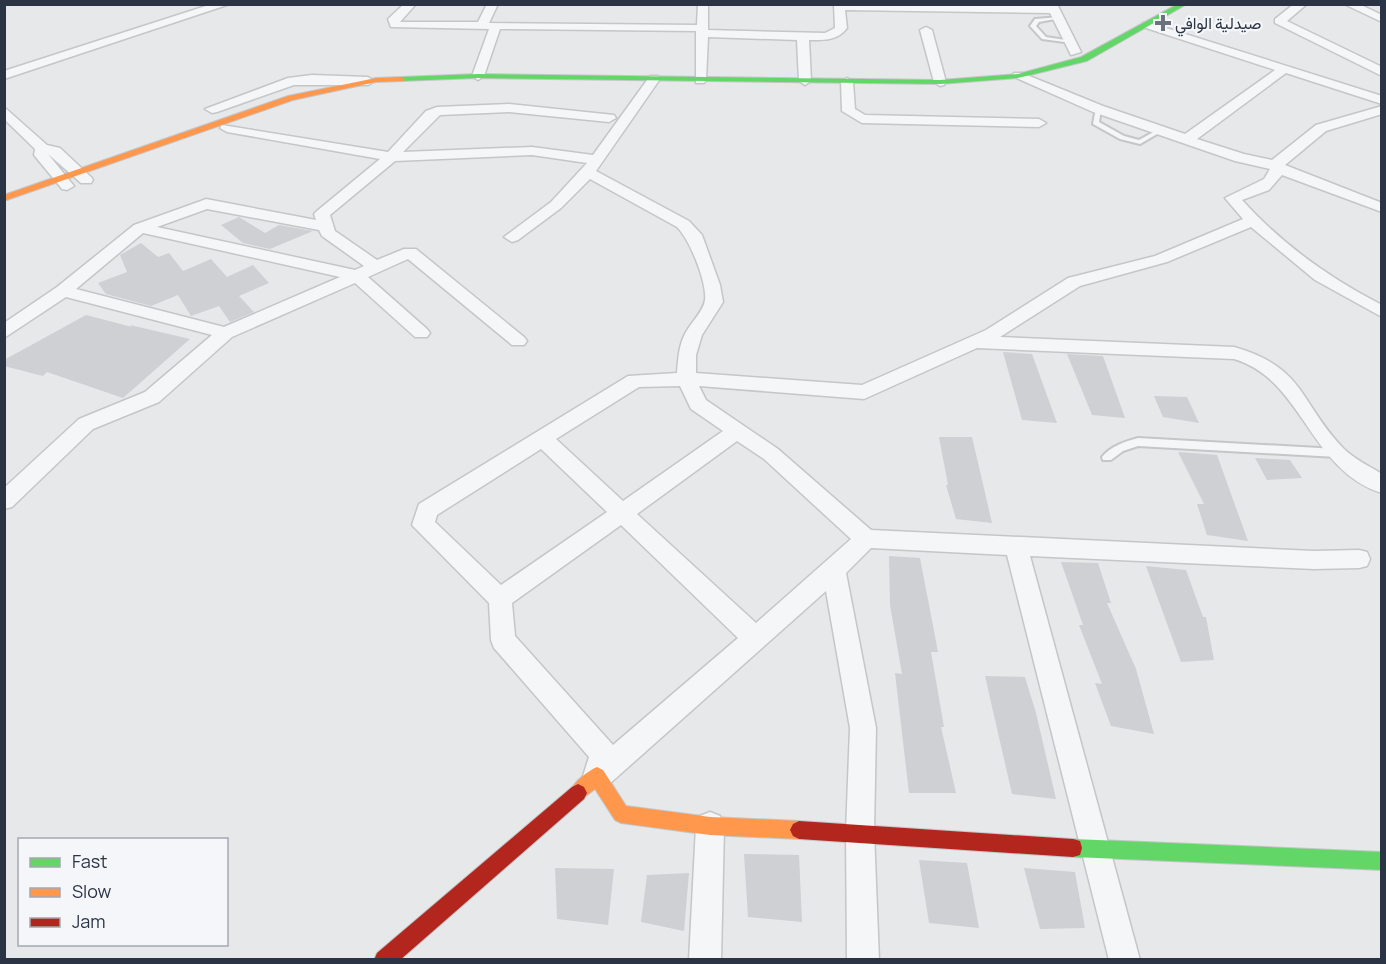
<svg xmlns="http://www.w3.org/2000/svg" width="1386" height="964" viewBox="0 0 1386 964" font-family="Manrope,Vazirmatn,sans-serif">
	<style>
		.building { fill: #ced0d3 }
		.lines { fill: none; stroke-linecap: round; stroke-linejoin: round }
		.lane-casing { stroke: #c4c6c8; stroke-width: 4 }
		.street-casing { stroke: #c4c6c8; stroke-width: 3 }
		.fast-casing { stroke: #c4c6c8; stroke-width: 2 }
		.slow-casing { stroke: #c4c6c8; stroke-width: 2 }
		.jam-casing { stroke: #c4c6c8; stroke-width: 2 }
		.lane { fill: #f5f6f7; fill-rule: evenodd }
		.street { fill: #f5f6f7; fill-rule: evenodd }
		.fast { fill: #63d668; fill-rule: evenodd }
		.slow { fill: #ff974d; fill-rule: evenodd }
		.jam { fill: #b3261e; fill-rule: evenodd }
		.poi-dot { fill: #6c737f; stroke: #f4f6f9; stroke-width: 2 }
		.labels { text-anchor: middle; stroke-width: 4.5; stroke-linejoin: round; paint-order: stroke }
		.far-poi-label { font-size: 16px; fill: #2b3445; stroke: #f4f6f9; text-anchor: start }
	</style>
	<rect width="100%" height="100%" fill="#e6e8ea"/>
	<g class="building">
		<path d="M239,217L265,233L279,225L313,231L270,249L243,243L221,225Z"/>
		<path d="M141,243L158,257L169,253L183,271L211,259L227,277L253,265L269,283L239,296L254,312L230,322L219,306L191,316L178,295L151,306L106,294L98,283L127,272L120,255Z"/>
		<path d="M86,315L132,327L130,325L190,339L123,398L47,372L43,376L4,366V360Z"/>
		<path d="M1003,352L1032,354L1057,423L1022,420Z"/>
		<path d="M1067,354L1103,356L1125,418L1092,415Z"/>
		<path d="M1154,396L1187,397L1199,423L1163,417Z"/>
		<path d="M939,437H972L992,523L956,519L946,485H948Z"/>
		<path d="M1178,452L1217,455L1248,541L1207,535L1197,504H1204Z"/>
		<path d="M1255,458L1290,460L1302,478L1267,480Z"/>
		<path d="M889,556L920,558L938,652H931L944,727H941L956,793H909L895,673L902,674L890,605Z"/>
		<path d="M1061,562L1098,563L1111,603H1107L1136,669L1154,734L1111,726L1095,683L1102,684L1079,625H1083Z"/>
		<path d="M1146,566L1186,570L1203,617H1206L1214,660L1181,662Z"/>
		<path d="M985,676L1025,677L1036,713L1056,799L1012,794Z"/>
		<path d="M744,854L799,855L802,922L748,917Z"/>
		<path d="M919,860L967,863L979,928L929,923Z"/>
		<path d="M555,868L614,869L608,925L557,919Z"/>
		<path d="M1024,868L1075,872L1085,928L1040,929Z"/>
		<path d="M689,873L684,931L641,922L647,875Z"/>
	</g>
	<g class="lines">
		<defs>
			<g id="lane">
				<path d="M1060,17L1061,18L1039,22L1036,26L1046,37L1072,41V43L1042,39L1030,26L1035,19Z"/>
				<path d="M1096,108L1101,109L1099,122L1124,136L1139,140L1159,129L1164,130L1140,144L1120,139L1093,124Z"/>
				<path d="M1138,438L1337,449L1342,453L1337,457L1138,446L1123,451L1111,460H1103L1102,457C1111,446 1124,442 1138,438Z"/>
			</g>
			<g id="street">
				<path d="M212,4H230L4,79V71Z"/>
				<path d="M404,4H416L400,22H478L487,4H498L489,23L697,25L698,4H708V30L825,33L835,28L834,4H1057L1081,52L1071,55L1050,13L845,10L847,28C837,41 824,40 809,40L811,81L805,85L799,81L797,40L708,37L706,80L704,83H696V31L500,29L484,76L478,80L472,76L489,29L391,27L388,19Z"/>
				<path d="M1294,4H1307L1287,21L1382,67V76L1275,23V19Z"/>
				<path d="M1344,4H1359L1382,15V22Z"/>
				<path d="M1147,22L1382,96V104L1286,73L1197,139L1244,154L1272,160L1316,125L1382,106V114L1326,131L1285,165L1382,203V212L1282,175L1269,190L1242,200C1282,244 1329,278 1382,305V317L1315,280L1251,227L1167,262L1080,286L1000,337L1234,347C1305,367 1299,402 1343,448C1354,459 1369,466 1382,474V493C1309,470 1303,379 1234,359L977,348L864,399L699,386L706,400L778,449L871,530L1314,551L1359,550L1367,552L1370,559L1367,566L1359,568L1314,569L1030,556L1140,960H1109L1007,555L871,548L846,573L876,728L874,832L879,960H847L846,832L850,728L826,591L607,786L597,789L587,786L583,776L589,757L494,648L491,640L489,603L412,525L419,504L628,376L677,373C678,359 679,344 686,332C691,323 704,310 705,300C707,282 690,240 677,227L590,179L561,208L518,240L512,242L504,237L551,202L587,163L532,155L395,161L330,215L335,231L377,260L404,249H416L524,337L527,341L524,345H512L408,259L368,277L427,329L430,333L427,337H415L355,283L232,337L159,402L93,429L12,507L4,509V488L79,419L145,392L212,335L66,297L4,338V323L57,287L134,225L201,201L206,199L316,220L314,214L317,211L380,159L227,132L220,128L222,125L388,152L426,111L437,107L509,104L614,115L616,118L609,122L509,112L440,115L403,152L532,147L593,155L650,76H658L660,79L596,171L689,221L702,235L720,285L723,302L702,335L696,355V373L862,385L986,330L1068,278L1155,256L1243,219L1225,198L1264,179L1270,169L1235,161L1093,112L1012,76L1014,73H1022L1103,106L1185,134L1275,70L1143,27V23ZM207,209L319,230L322,236L364,266L355,270L157,227ZM143,233L340,277L224,327L76,289ZM680,386L691,409L723,431L623,501L556,439L639,387ZM737,441L764,459L851,539L756,623L637,514ZM541,449L607,512L501,585L435,522L437,515ZM621,525L738,638L613,745L515,636L512,603Z"/>
				<path d="M926,27L932,30L946,82L944,85L940,86L934,82L920,30Z"/>
				<path d="M312,75L368,77L374,81L368,85H294L217,112L212,113L205,109L288,78Z"/>
				<path d="M847,78L853,82L855,109L865,115L1039,119L1046,123L1039,127L862,123L842,111L841,82Z"/>
				<path d="M4,107L47,145L60,148L91,177L93,180L91,183H81L48,154L74,186L67,190L62,189L34,155L35,149L4,119Z"/>
				<path d="M710,812L720,816L724,826L721,960H689L696,826L700,816Z"/>
			</g>
			<g id="fast">
				<path d="M1178,4H1187L1087,61L1018,78L940,84L478,78L401,81L397,79L401,77L478,74L940,80L1018,74L1081,57Z"/>
				<path d="M1073,839L1382,852V870L1073,857L1066,855L1064,848L1066,841Z"/>
			</g>
			<g id="slow">
				<path d="M401,77L405,79L404,81L376,82L293,100L4,201V195L288,96L376,78Z"/>
				<path d="M597,767L603,770L626,806L710,817L799,821L805,824L808,830L805,836L799,839L710,835L621,823L615,820L595,789L578,802L572,799L569,793C574,782 586,772 597,767Z"/>
			</g>
			<g id="jam">
				<path d="M578,784L584,787L587,793L584,799L400,960H374L377,953L572,787Z"/>
				<path d="M799,821L1073,839L1080,841L1082,848L1080,855L1073,857L799,839L793,836L790,830L793,824Z"/>
			</g>
		</defs>
		<use href="#lane" class="lane-casing"/>
		<use href="#street" class="street-casing"/>
		<use href="#fast" class="fast-casing"/>
		<use href="#slow" class="slow-casing"/>
		<use href="#jam" class="jam-casing"/>
		<use href="#lane" class="lane"/>
		<use href="#street" class="street"/>
		<use href="#fast" class="fast"/>
		<use href="#slow" class="slow"/>
		<use href="#jam" class="jam"/>
	</g>
	<path class="poi-dot" d="M1160 14h6v6h6v6h-6v6h-6v-6h-6v-6h6z"/>
	<g class="labels">
		<g class="far-poi-label">
			<text x="1175" y="29">صيدلية الوافي</text>
		</g>
	</g>
	<rect width="1386" height="964" fill="none" stroke="#2b3445" stroke-width="12"/>
	<rect x="18" y="838" width="210" height="108" fill="#f4f6f9" stroke="#a4a8b1" stroke-width="1.5"/>
	<rect x="30" y="858" width="30" height="9" fill="#63d668" stroke="#a4a8b1" stroke-width="1.5"/>
	<text x="72" y="868" font-size="18" fill="#2b3445">Fast</text>
	<rect x="30" y="888" width="30" height="9" fill="#ff974d" stroke="#a4a8b1" stroke-width="1.5"/>
	<text x="72" y="898" font-size="18" fill="#2b3445">Slow</text>
	<rect x="30" y="918" width="30" height="9" fill="#b3261e" stroke="#a4a8b1" stroke-width="1.5"/>
	<text x="72" y="928" font-size="18" fill="#2b3445">Jam</text>
</svg>
